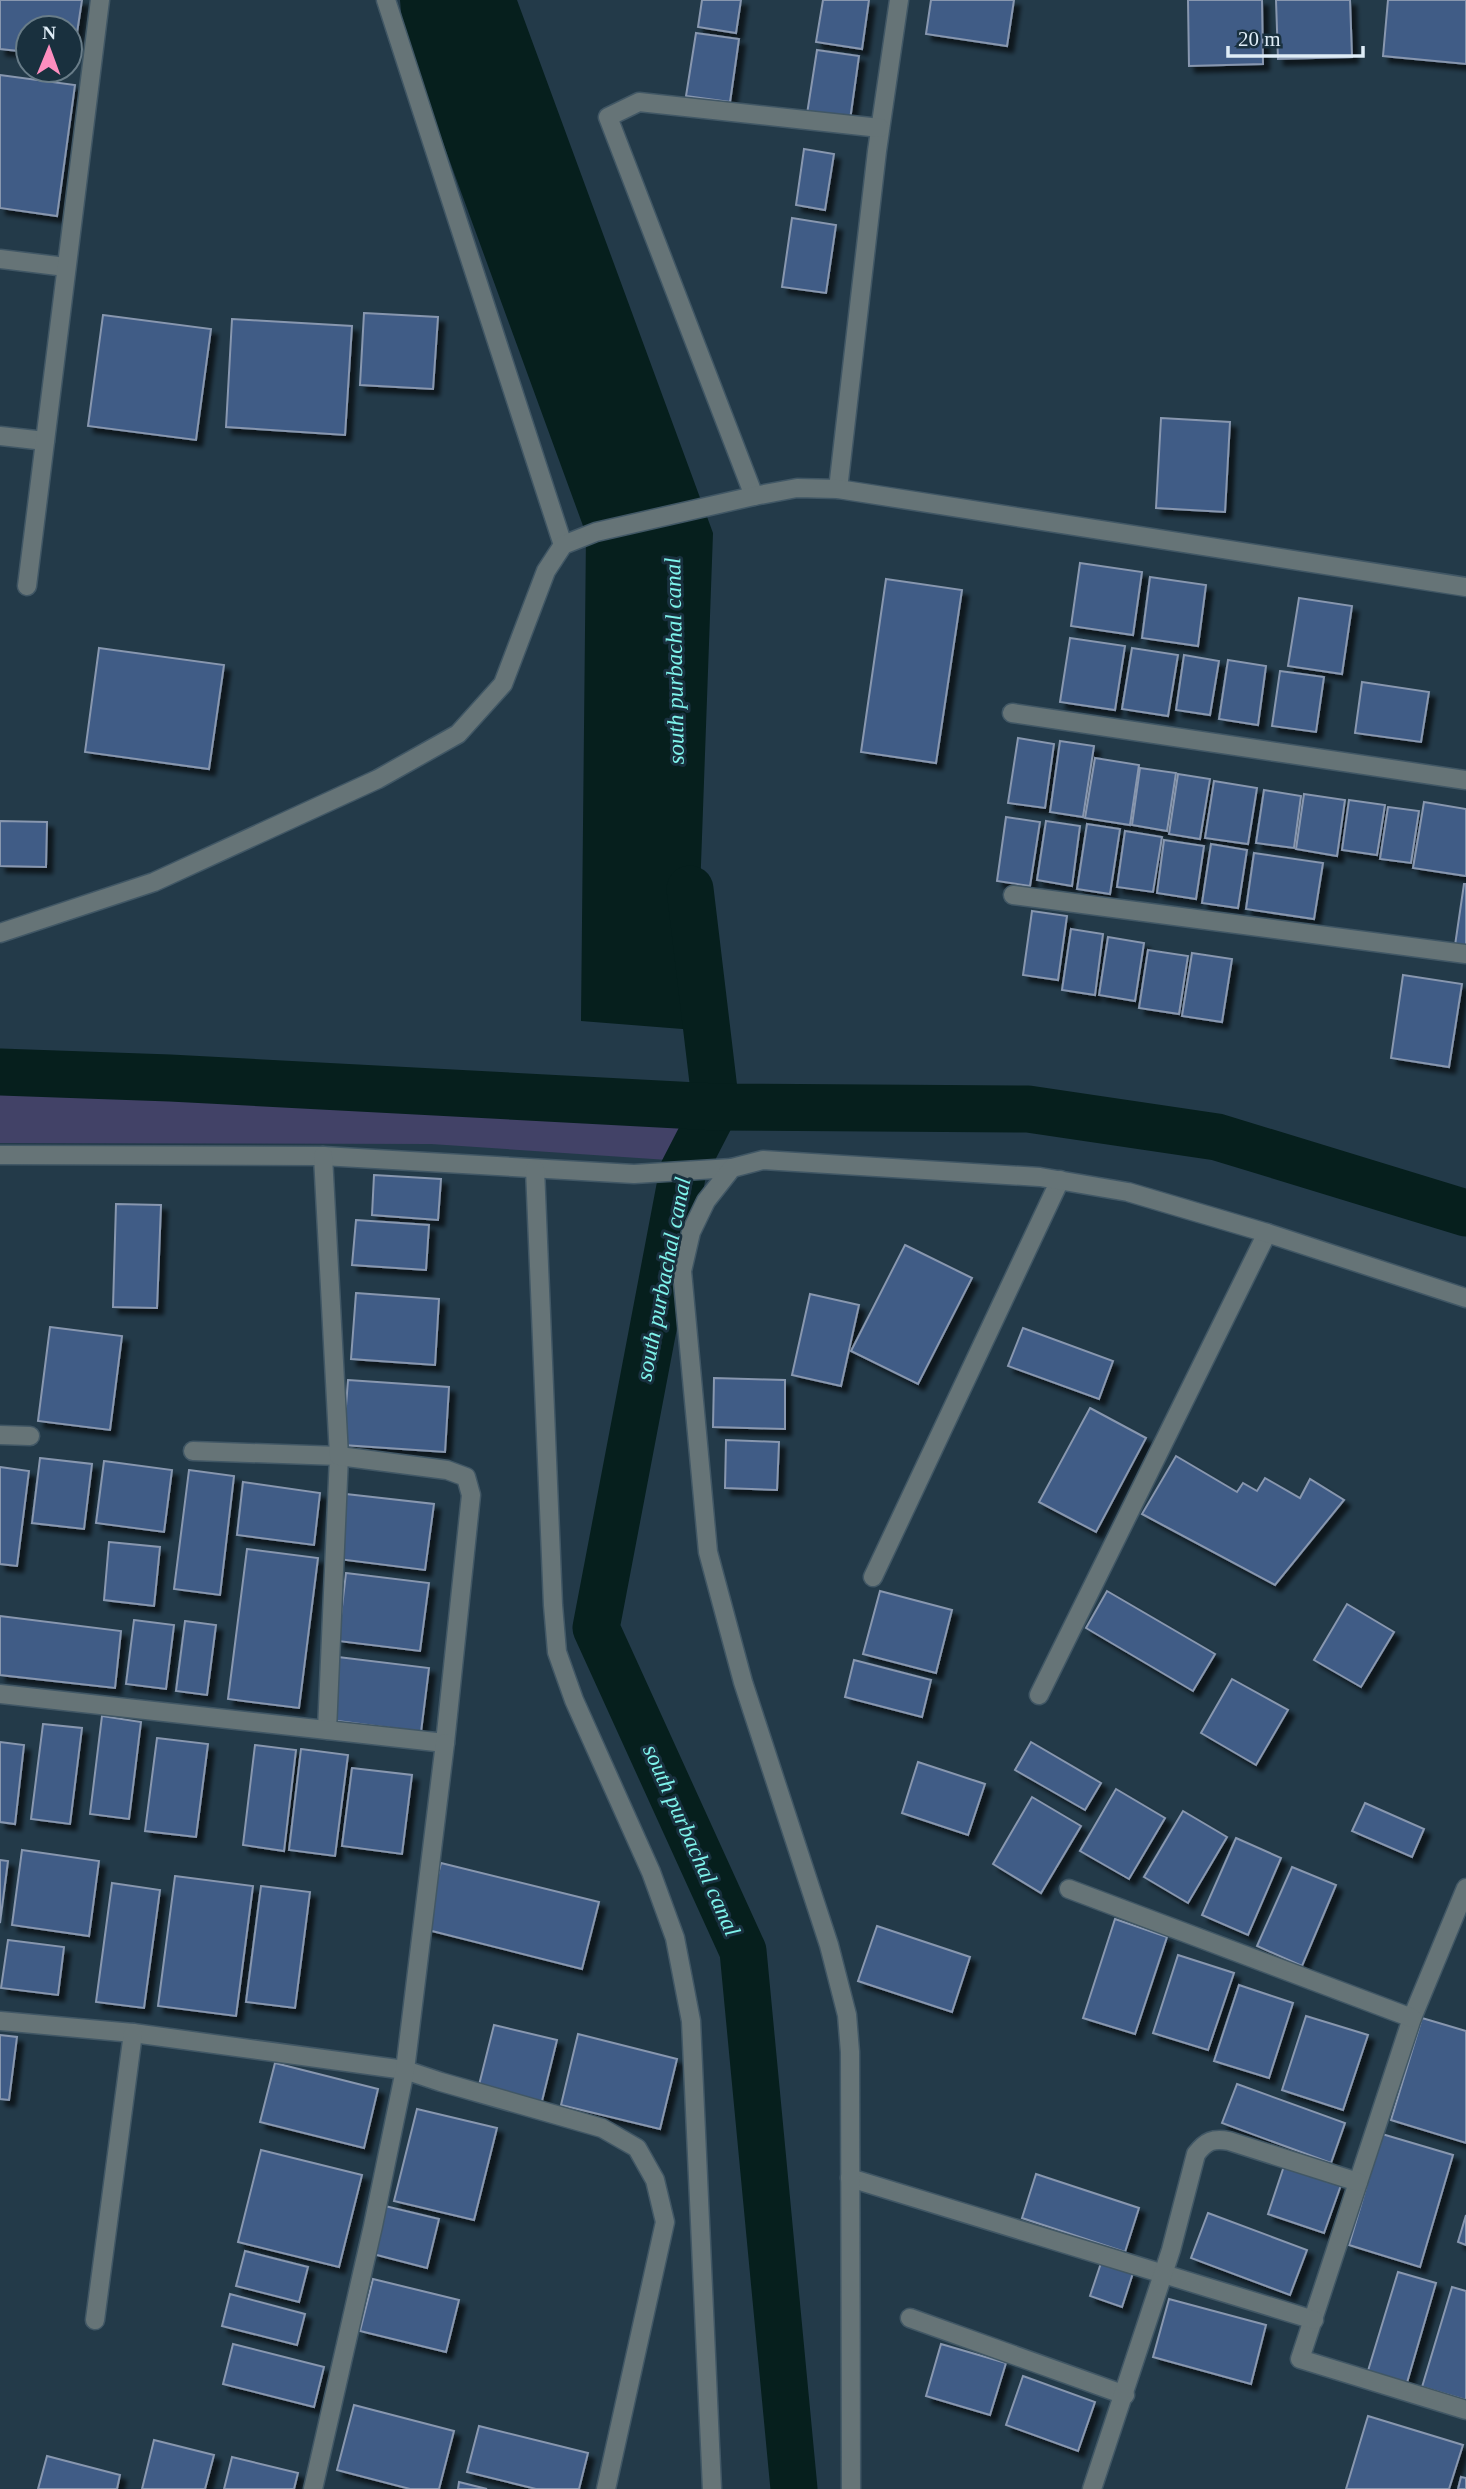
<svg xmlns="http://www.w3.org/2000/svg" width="1466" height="2489" viewBox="0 0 1466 2489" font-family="'Times New Roman',serif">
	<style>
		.green { fill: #424267 }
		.water { fill: #061f1d }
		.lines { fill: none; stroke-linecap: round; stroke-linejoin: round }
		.canal { stroke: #061f1d; stroke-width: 47 }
		.building { fill: #405b86; stroke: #8897af; stroke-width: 2; filter: url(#shadow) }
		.minor-casing { stroke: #415765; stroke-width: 21 }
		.minor { stroke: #667477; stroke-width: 18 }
		.labels { text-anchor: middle; stroke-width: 6; stroke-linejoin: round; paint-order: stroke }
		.water-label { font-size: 23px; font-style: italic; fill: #7ff4ec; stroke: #19303e }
	</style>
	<defs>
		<filter id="shadow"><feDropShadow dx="6" dy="6" stdDeviation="2" flood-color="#0009"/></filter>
	</defs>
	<rect width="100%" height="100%" fill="#233a49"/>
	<path class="green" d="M0,1072L170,1078L716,1107L668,1160L431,1144L0,1143Z"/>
	<path class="water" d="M400,0H517L713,533L695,1030L581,1021L586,534L403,33Z"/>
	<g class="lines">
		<g class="canal">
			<path d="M690,889L716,1107L683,1171L596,1628L743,1951L794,2489"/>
			<path d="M0,1072L170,1078L716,1107L1028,1109L1217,1137L1466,1213"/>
		</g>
	</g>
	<g class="building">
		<path d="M0,0H82L75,46L70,45V28H28V52L0,49Z"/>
		<path d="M702,0H741L736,33L698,27Z"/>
		<path d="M823,0H869L862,49L816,42Z"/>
		<path d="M931,0H1014L1007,46L926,34Z"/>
		<path d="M1188,0H1262L1263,64L1189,66Z"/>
		<path d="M1276,0H1350L1352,57L1278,59Z"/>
		<path d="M1388,0H1466V64L1383,56Z"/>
		<path d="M696,33L739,39L730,102L686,96Z"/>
		<path d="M817,50L859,56L850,120L807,114Z"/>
		<path d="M0,75L75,85L57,216L0,208Z"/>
		<path d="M804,149L834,154L825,210L796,205Z"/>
		<path d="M792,218L836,225L826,293L782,287Z"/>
		<path d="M364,313L438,317L433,389L360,385Z"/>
		<path d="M103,315L211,329L196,440L88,426Z"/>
		<path d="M232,319L352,326L345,435L226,427Z"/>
		<path d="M1161,418L1230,422L1225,512L1156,508Z"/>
		<path d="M1080,563L1142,572L1133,635L1071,626Z"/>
		<path d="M1150,577L1206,585L1198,646L1142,638Z"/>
		<path d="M886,579L962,590L936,763L861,752Z"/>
		<path d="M1299,598L1352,606L1342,674L1288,666Z"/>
		<path d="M1070,638L1125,646L1115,710L1060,702Z"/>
		<path d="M99,648L224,665L209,769L85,752Z"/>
		<path d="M1132,648L1178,655L1168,716L1122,709Z"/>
		<path d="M1184,655L1219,661L1210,715L1176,710Z"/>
		<path d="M1228,660L1266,666L1258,725L1219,719Z"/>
		<path d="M1280,671L1324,677L1316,732L1272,726Z"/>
		<path d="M1362,682L1429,692L1421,742L1355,733Z"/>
		<path d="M1018,738L1054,744L1045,808L1008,803Z"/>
		<path d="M1060,741L1094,746L1083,817L1050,812Z"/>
		<path d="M1095,758L1139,765L1130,825L1085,818Z"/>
		<path d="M1140,768L1176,773L1167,831L1132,825Z"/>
		<path d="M1178,774L1210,779L1200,839L1169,834Z"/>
		<path d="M1214,781L1257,788L1248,844L1205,838Z"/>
		<path d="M1264,790L1301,796L1294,848L1256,843Z"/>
		<path d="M1304,794L1345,800L1337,856L1296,849Z"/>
		<path d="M1349,800L1385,805L1377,855L1342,850Z"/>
		<path d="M1424,802L1466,809V876L1413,868Z"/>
		<path d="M1388,807L1419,811L1411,863L1380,859Z"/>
		<path d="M1006,817L1040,822L1030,886L997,881Z"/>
		<path d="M0,821L47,822L46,867L0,866Z"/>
		<path d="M1046,821L1080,826L1072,886L1037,880Z"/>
		<path d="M1087,824L1120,829L1110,894L1077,889Z"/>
		<path d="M1125,831L1162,837L1153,892L1117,887Z"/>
		<path d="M1164,840L1204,846L1196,899L1157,893Z"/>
		<path d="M1211,844L1247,850L1238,908L1202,903Z"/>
		<path d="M1254,853L1323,863L1314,919L1246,909Z"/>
		<path d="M1464,884H1466V953L1454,952Z"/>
		<path d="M1032,911L1067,916L1058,980L1023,975Z"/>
		<path d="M1071,929L1103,934L1095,995L1062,990Z"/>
		<path d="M1108,937L1144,943L1135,1001L1099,995Z"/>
		<path d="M1148,950L1188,956L1179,1014L1139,1008Z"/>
		<path d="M1192,953L1232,959L1222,1022L1182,1016Z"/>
		<path d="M1403,975L1462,984L1449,1067L1391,1058Z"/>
		<path d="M374,1175L441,1179L438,1220L372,1215Z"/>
		<path d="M116,1204L161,1205L157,1308L113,1307Z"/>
		<path d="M356,1220L429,1225L426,1270L352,1265Z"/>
		<path d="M905,1245L972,1278L918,1384L851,1351Z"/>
		<path d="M356,1293L439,1299L435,1365L351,1359Z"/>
		<path d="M810,1294L859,1305L841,1386L792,1375Z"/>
		<path d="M50,1327L122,1336L110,1430L38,1421Z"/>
		<path d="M1023,1328L1113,1361L1099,1399L1008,1366Z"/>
		<path d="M714,1378L785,1380V1429L713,1427Z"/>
		<path d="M348,1380L449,1387L445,1452L343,1445Z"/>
		<path d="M1090,1408L1146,1438L1096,1532L1039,1502Z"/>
		<path d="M726,1440L779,1442L777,1490L725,1488Z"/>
		<path d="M1176,1456L1237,1492L1243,1483L1257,1491L1265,1478L1300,1498L1310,1479L1344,1500L1275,1585L1142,1514Z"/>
		<path d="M40,1458L92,1464L84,1529L32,1523Z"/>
		<path d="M104,1461L172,1470L164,1532L96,1523Z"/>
		<path d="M0,1467L29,1471L17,1566L0,1564Z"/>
		<path d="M189,1470L234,1476L220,1595L174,1589Z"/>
		<path d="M243,1482L320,1493L314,1545L237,1535Z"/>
		<path d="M346,1494L434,1504L425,1570L338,1559Z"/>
		<path d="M109,1542L160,1547L154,1606L104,1600Z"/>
		<path d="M247,1549L318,1558L299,1708L228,1699Z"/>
		<path d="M346,1573L429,1583L420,1651L338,1641Z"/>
		<path d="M880,1591L952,1610L936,1673L863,1654Z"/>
		<path d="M1107,1591L1215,1654L1193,1691L1086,1628Z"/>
		<path d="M1347,1604L1394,1632L1361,1687L1314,1660Z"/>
		<path d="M0,1616L121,1631L115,1688L0,1675Z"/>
		<path d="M134,1620L174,1625L166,1689L126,1684Z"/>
		<path d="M185,1621L216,1625L207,1695L176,1691Z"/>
		<path d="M338,1657L429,1668L421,1732L330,1720Z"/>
		<path d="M854,1660L931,1680L922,1717L845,1697Z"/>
		<path d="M1232,1679L1288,1710L1256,1765L1201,1733Z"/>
		<path d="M102,1716L141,1722L129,1819L90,1814Z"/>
		<path d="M43,1724L82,1728L70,1824L31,1819Z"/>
		<path d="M157,1738L208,1744L196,1837L145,1831Z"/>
		<path d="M0,1742L24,1745L15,1824L0,1822Z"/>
		<path d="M1031,1742L1101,1783L1085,1810L1015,1770Z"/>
		<path d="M255,1745L296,1750L284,1851L243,1845Z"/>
		<path d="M301,1749L348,1755L335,1856L289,1850Z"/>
		<path d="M918,1762L985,1784L968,1835L902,1813Z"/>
		<path d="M352,1768L412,1775L402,1854L342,1846Z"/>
		<path d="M1116,1789L1165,1818L1129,1879L1080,1851Z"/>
		<path d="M1032,1797L1081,1826L1041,1893L993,1864Z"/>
		<path d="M1365,1803L1424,1829L1412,1857L1352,1831Z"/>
		<path d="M1183,1811L1227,1837L1188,1903L1144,1877Z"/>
		<path d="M1236,1838L1281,1858L1248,1935L1202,1915Z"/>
		<path d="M22,1850L99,1861L89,1936L12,1925Z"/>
		<path d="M0,1860L8,1861L0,1923Z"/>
		<path d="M441,1863L599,1902L582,1969L424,1929Z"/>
		<path d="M1292,1867L1336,1885L1302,1966L1257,1946Z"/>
		<path d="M175,1876L253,1886L236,2016L158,2006Z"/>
		<path d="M112,1883L160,1890L144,2008L96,2002Z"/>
		<path d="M261,1886L310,1892L295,2008L246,2002Z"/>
		<path d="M1115,1919L1167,1937L1135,2034L1083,2018Z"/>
		<path d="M877,1926L970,1957L952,2012L858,1981Z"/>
		<path d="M8,1940L64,1947L58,1995L1,1988Z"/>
		<path d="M1178,1955L1234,1973L1208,2050L1153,2033Z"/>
		<path d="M1239,1985L1293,2003L1269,2078L1214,2061Z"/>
		<path d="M1306,2016L1368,2035L1343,2110L1282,2090Z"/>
		<path d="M1422,2018L1466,2031V2143L1391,2120Z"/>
		<path d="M494,2025L557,2040L541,2105L478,2089Z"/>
		<path d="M578,2034L677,2059L660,2129L561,2105Z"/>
		<path d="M0,2035L17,2037L9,2100L0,2099Z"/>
		<path d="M275,2063L378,2089L364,2148L260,2122Z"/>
		<path d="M1237,2084L1345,2123L1331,2163L1222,2123Z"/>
		<path d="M417,2109L497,2128L474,2220L394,2201Z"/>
		<path d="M1382,2134L1453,2155L1420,2267L1349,2245Z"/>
		<path d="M261,2150L362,2175L339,2267L238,2242Z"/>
		<path d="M1284,2166L1341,2185L1324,2233L1268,2214Z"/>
		<path d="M1036,2174L1139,2208L1125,2252L1022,2218Z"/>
		<path d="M385,2206L439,2219L427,2268L373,2254Z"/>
		<path d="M1208,2213L1307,2250L1290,2295L1191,2258Z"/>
		<path d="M1466,2215V2245L1458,2242Z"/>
		<path d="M245,2251L308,2267L299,2302L236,2286Z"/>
		<path d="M1101,2263L1133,2273L1122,2307L1090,2296Z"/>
		<path d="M1398,2272L1436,2283L1406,2386L1367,2374Z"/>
		<path d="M373,2279L459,2300L446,2352L360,2331Z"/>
		<path d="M1452,2287L1466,2291V2400L1422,2387Z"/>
		<path d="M230,2294L305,2314L297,2345L222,2326Z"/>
		<path d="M1169,2299L1266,2325L1251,2384L1153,2357Z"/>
		<path d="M233,2344L324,2367L314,2407L223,2384Z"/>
		<path d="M941,2344L1006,2363L990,2415L926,2396Z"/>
		<path d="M1023,2376L1095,2402L1078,2451L1006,2425Z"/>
		<path d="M354,2405L454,2431L439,2489H410L337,2470Z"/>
		<path d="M1368,2416L1463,2445L1449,2489H1346Z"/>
		<path d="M479,2426L588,2453L579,2489H536L467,2472Z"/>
		<path d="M154,2440L214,2455L205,2489H142Z"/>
		<path d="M47,2456L120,2475L117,2489H38Z"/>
		<path d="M232,2457L298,2473L294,2489H224Z"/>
		<path d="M1461,2477L1466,2478V2489H1458Z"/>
		<path d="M459,2482L487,2489H458Z"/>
	</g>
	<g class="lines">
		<defs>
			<g id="minor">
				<path d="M386,0L563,545"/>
				<path d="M0,259L66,267"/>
				<path d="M0,436L45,441"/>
				<path d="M838,489L877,151L899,0"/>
				<path d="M754,496L608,117L639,102L880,128"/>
				<path d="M27,586L100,0"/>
				<path d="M1012,713L1466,780"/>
				<path d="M1013,895L1466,954"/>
				<path d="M0,933L154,882L378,779L458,734L503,684L546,571L563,545L596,532L754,496L797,488L838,489L1466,587"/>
				<path d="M0,1155L323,1156L634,1174L732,1168"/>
				<path d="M535,1169L553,1605L557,1652L574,1700L651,1872L675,1938L691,2021L712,2489"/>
				<path d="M0,1435L30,1436"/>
				<path d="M193,1451L339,1456L327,1730"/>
				<path d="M873,1577L1060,1180"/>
				<path d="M0,1694L445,1743L471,1495L466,1477L447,1470L339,1456L323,1156"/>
				<path d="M1039,1695L1267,1233"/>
				<path d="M1466,1888L1412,2018L1300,2359L1466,2410"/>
				<path d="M1069,1889L1412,2018"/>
				<path d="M0,2021L133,2033L405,2070L441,2082L602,2128L637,2148L655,2180L665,2222L606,2489"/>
				<path d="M850,2178L1314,2320"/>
				<path d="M910,2318L1125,2395"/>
				<path d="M95,2320L133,2033"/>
				<path d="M313,2489L373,2226L405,2070L445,1743"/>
				<path d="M851,2489L850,2052L847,2015L829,1945L743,1682L708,1552L682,1271L691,1232L706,1201L732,1168L763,1160L1040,1177L1128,1192L1267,1233L1466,1298"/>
				<path d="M1092,2489L1171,2250L1196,2154C1206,2141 1213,2138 1229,2141L1358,2182"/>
			</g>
		</defs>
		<use href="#minor" class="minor-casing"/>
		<use href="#minor" class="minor"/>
	</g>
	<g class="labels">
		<g class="water-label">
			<text transform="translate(674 661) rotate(-91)" y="8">south purbachal canal</text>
			<text transform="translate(663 1279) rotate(-79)" y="8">south purbachal canal</text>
			<text transform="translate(692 1840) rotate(66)" y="8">south purbachal canal</text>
		</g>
	</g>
	<g transform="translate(49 49) rotate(1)"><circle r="33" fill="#19303e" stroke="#687c88" stroke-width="2"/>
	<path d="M0-5L12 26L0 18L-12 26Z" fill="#fd8ebf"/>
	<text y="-10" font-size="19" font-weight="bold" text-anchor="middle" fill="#dfedf7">N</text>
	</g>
	<path d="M1228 46v10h135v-10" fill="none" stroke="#dfedf7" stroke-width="3.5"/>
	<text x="1238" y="46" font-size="21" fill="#dfedf7" stroke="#19303e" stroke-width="5" paint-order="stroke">20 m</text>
</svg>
